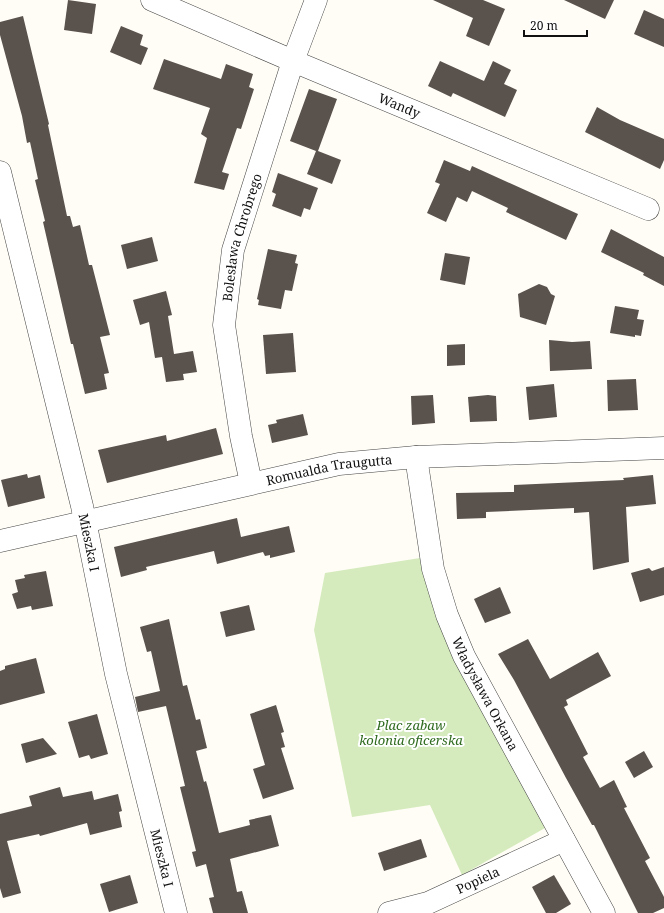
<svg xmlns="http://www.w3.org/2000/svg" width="664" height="913" viewBox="0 0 664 913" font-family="'Noto Serif',serif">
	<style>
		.green { fill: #d5ebbd }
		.building { fill: #5a524d }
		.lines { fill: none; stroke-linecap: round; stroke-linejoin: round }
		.minor-casing { stroke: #444; stroke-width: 23 }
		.minor { stroke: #fff; stroke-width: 22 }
		.labels { text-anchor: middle; stroke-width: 4; stroke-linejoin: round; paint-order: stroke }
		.street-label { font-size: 13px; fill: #111; stroke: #fff }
		.park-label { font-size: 13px; font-style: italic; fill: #2f6b1f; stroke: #fff }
	</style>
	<rect width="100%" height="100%" fill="#fffdf5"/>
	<path class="green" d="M420,558L469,683L545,828L462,875L430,805L352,817L314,630L325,573Z"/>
	<g class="building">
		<path d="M68,0L96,4L92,34L64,30Z"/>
		<path d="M433,0H483L505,9L489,46L466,36L473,18Z"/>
		<path d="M564,0H614L605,19Z"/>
		<path d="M644,10L664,19V47L634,34Z"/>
		<path d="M23,16L49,124L48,125L67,216H70L73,227L80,225L89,265H92L110,335L100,337L109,373L104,374L107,389L85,394L73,344H71L43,222L45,221L35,180L38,179L30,142L27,143L22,116L0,35V22Z"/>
		<path d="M121,26L143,35L140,45L148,48L141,65L110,52Z"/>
		<path d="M164,59L221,79L226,64L253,74L249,87L254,89L241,129L237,128L222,172L229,174L224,190L194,183L207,138L201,134L210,108L153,89Z"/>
		<path d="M440,61L484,81L493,61L511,70L504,84L517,90L505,117L453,93L451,97L428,86Z"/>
		<path d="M309,89L337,99L318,151L341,160L332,184L307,174L316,151L290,141Z"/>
		<path d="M597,107L620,120L664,139V160L660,169L585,132Z"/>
		<path d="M444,160L470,171L472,166L578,214L566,240L506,212L508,208L472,191L467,202L457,197L446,222L427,213L440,184L435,182Z"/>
		<path d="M278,173L318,188L310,210L304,208L301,217L272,206L276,194L272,192Z"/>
		<path d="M611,229L664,257V286L643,275L644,273L601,252Z"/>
		<path d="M152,237L158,261L127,269L121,245Z"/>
		<path d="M268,249L297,255L295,263L298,264L292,291L285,290L281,309L258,305L259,300L257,299Z"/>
		<path d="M445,253L470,257L465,285L440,280Z"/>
		<path d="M539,284L547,287L551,294L555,296L546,325L520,317L518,294Z"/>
		<path d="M166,291L172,315L168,316L174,354L193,351L197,372L183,374L184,380L166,382L162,357L155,358L149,322L140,325L133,300Z"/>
		<path d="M615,306L639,310L637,319L644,320L641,336L635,335V337L610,333Z"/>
		<path d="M293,333L296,372L266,374L263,335Z"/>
		<path d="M549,340L572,342L590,341L592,369L550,371Z"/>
		<path d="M465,344V365L447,366V345Z"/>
		<path d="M636,379L638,410L608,411L607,380Z"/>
		<path d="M554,384L557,417L529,420L526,387Z"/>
		<path d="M433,395L435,423L412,425L411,396Z"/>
		<path d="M488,395L496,396L497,421L470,422L468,397Z"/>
		<path d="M303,414L308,435L272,443L268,425L277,423L276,420Z"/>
		<path d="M216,428L223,454L107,483L98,450L166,435L167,441Z"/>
		<path d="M27,474L28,478L40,475L45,498L8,507L1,480Z"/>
		<path d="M653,475L656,504L626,507L629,562L593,570L589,512L574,513V508L486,512V518L457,519L456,493L514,492V485L624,480L623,478Z"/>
		<path d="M237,518L241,537L289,526L295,552L270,558V555L265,556L263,552L217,564L214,551L146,567L147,570L121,577L114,547Z"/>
		<path d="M664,567V595L640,602L631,573L649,568L652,571Z"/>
		<path d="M46,571L53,606L32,610L31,606L17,609L12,594L18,592L15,580L25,578L24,575Z"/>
		<path d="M500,587L511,613L485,623L474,599Z"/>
		<path d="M249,605L255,630L226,637L220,612Z"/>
		<path d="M169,619L183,686L187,685L196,720L200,719L207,748L196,751L204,782L206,781L208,788L219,833L250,825L249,820L271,815L279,846L230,859L237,892L242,891L248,913H213L209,898L214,897L206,864L196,867L192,852L196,851L180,787L185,786L166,706L138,712L135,697L160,691L151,651L147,652L140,627Z"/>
		<path d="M528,639L550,679L598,652L611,676L566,700L568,705L564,707L588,754L583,757L600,788L614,780L627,807L624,808L650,858L645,861L664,897V908L653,913H638L594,825H592L566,778L514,680L498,654Z"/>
		<path d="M36,658L45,693L0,705V671L5,669V666Z"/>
		<path d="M276,705L284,732L281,733L285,747L281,748L294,789L263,799L253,769L265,765L250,714Z"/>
		<path d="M97,714L108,754L91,759L89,755L79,758L68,722Z"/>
		<path d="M43,738L57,754L26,763L21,744Z"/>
		<path d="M644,751L653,767L634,778L625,762Z"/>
		<path d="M60,787L63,797L92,791L94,800L118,794L122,811L119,812L122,827L90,835L87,823L40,836L39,834L7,841L21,893L3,898L0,888V814L32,806L29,796Z"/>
		<path d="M421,839L427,857L384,871L378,853Z"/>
		<path d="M130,875L138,903L109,912L100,884Z"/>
		<path d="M554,875L571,904L556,913H546L532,887Z"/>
	</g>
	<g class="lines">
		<defs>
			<g id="minor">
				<path id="s1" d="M152,0L293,61L648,209"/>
				<path id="s2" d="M0,172L82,506L116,674L176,913"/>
				<path id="s3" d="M416,457L433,569L447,615L464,656L604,913"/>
				<path id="s4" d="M251,483L241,436L224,325L233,250L293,61L316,0"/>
				<path id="s5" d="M0,541L339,464L416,457L664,448"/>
				<path id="s6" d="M389,913L428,903L564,840"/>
			</g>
		</defs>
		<use href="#minor" class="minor-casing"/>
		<use href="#minor" class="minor"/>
	</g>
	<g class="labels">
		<g class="street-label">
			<text dy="5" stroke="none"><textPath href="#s1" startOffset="269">Wandy</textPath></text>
			<text dy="5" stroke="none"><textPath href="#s4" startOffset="250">Bolesława Chrobrego</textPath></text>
			<text dy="5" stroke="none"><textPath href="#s5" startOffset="337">Romualda Traugutta</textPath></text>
			<text dy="5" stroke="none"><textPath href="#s2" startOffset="381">Mieszka I</textPath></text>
			<text dy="5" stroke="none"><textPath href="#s3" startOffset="249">Władysława Orkana</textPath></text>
			<text dy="5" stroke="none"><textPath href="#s2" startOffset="705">Mieszka I</textPath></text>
			<text dy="5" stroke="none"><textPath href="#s6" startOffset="95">Popiela</textPath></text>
		</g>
		<g class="park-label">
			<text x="411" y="730">Plac zabaw<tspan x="411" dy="15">kolonia oficerska</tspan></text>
		</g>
	</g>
	<path d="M524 30v6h63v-6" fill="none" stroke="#111111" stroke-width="2"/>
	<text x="530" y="30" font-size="12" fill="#111111" stroke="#ffffff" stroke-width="3" paint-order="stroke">20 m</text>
</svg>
